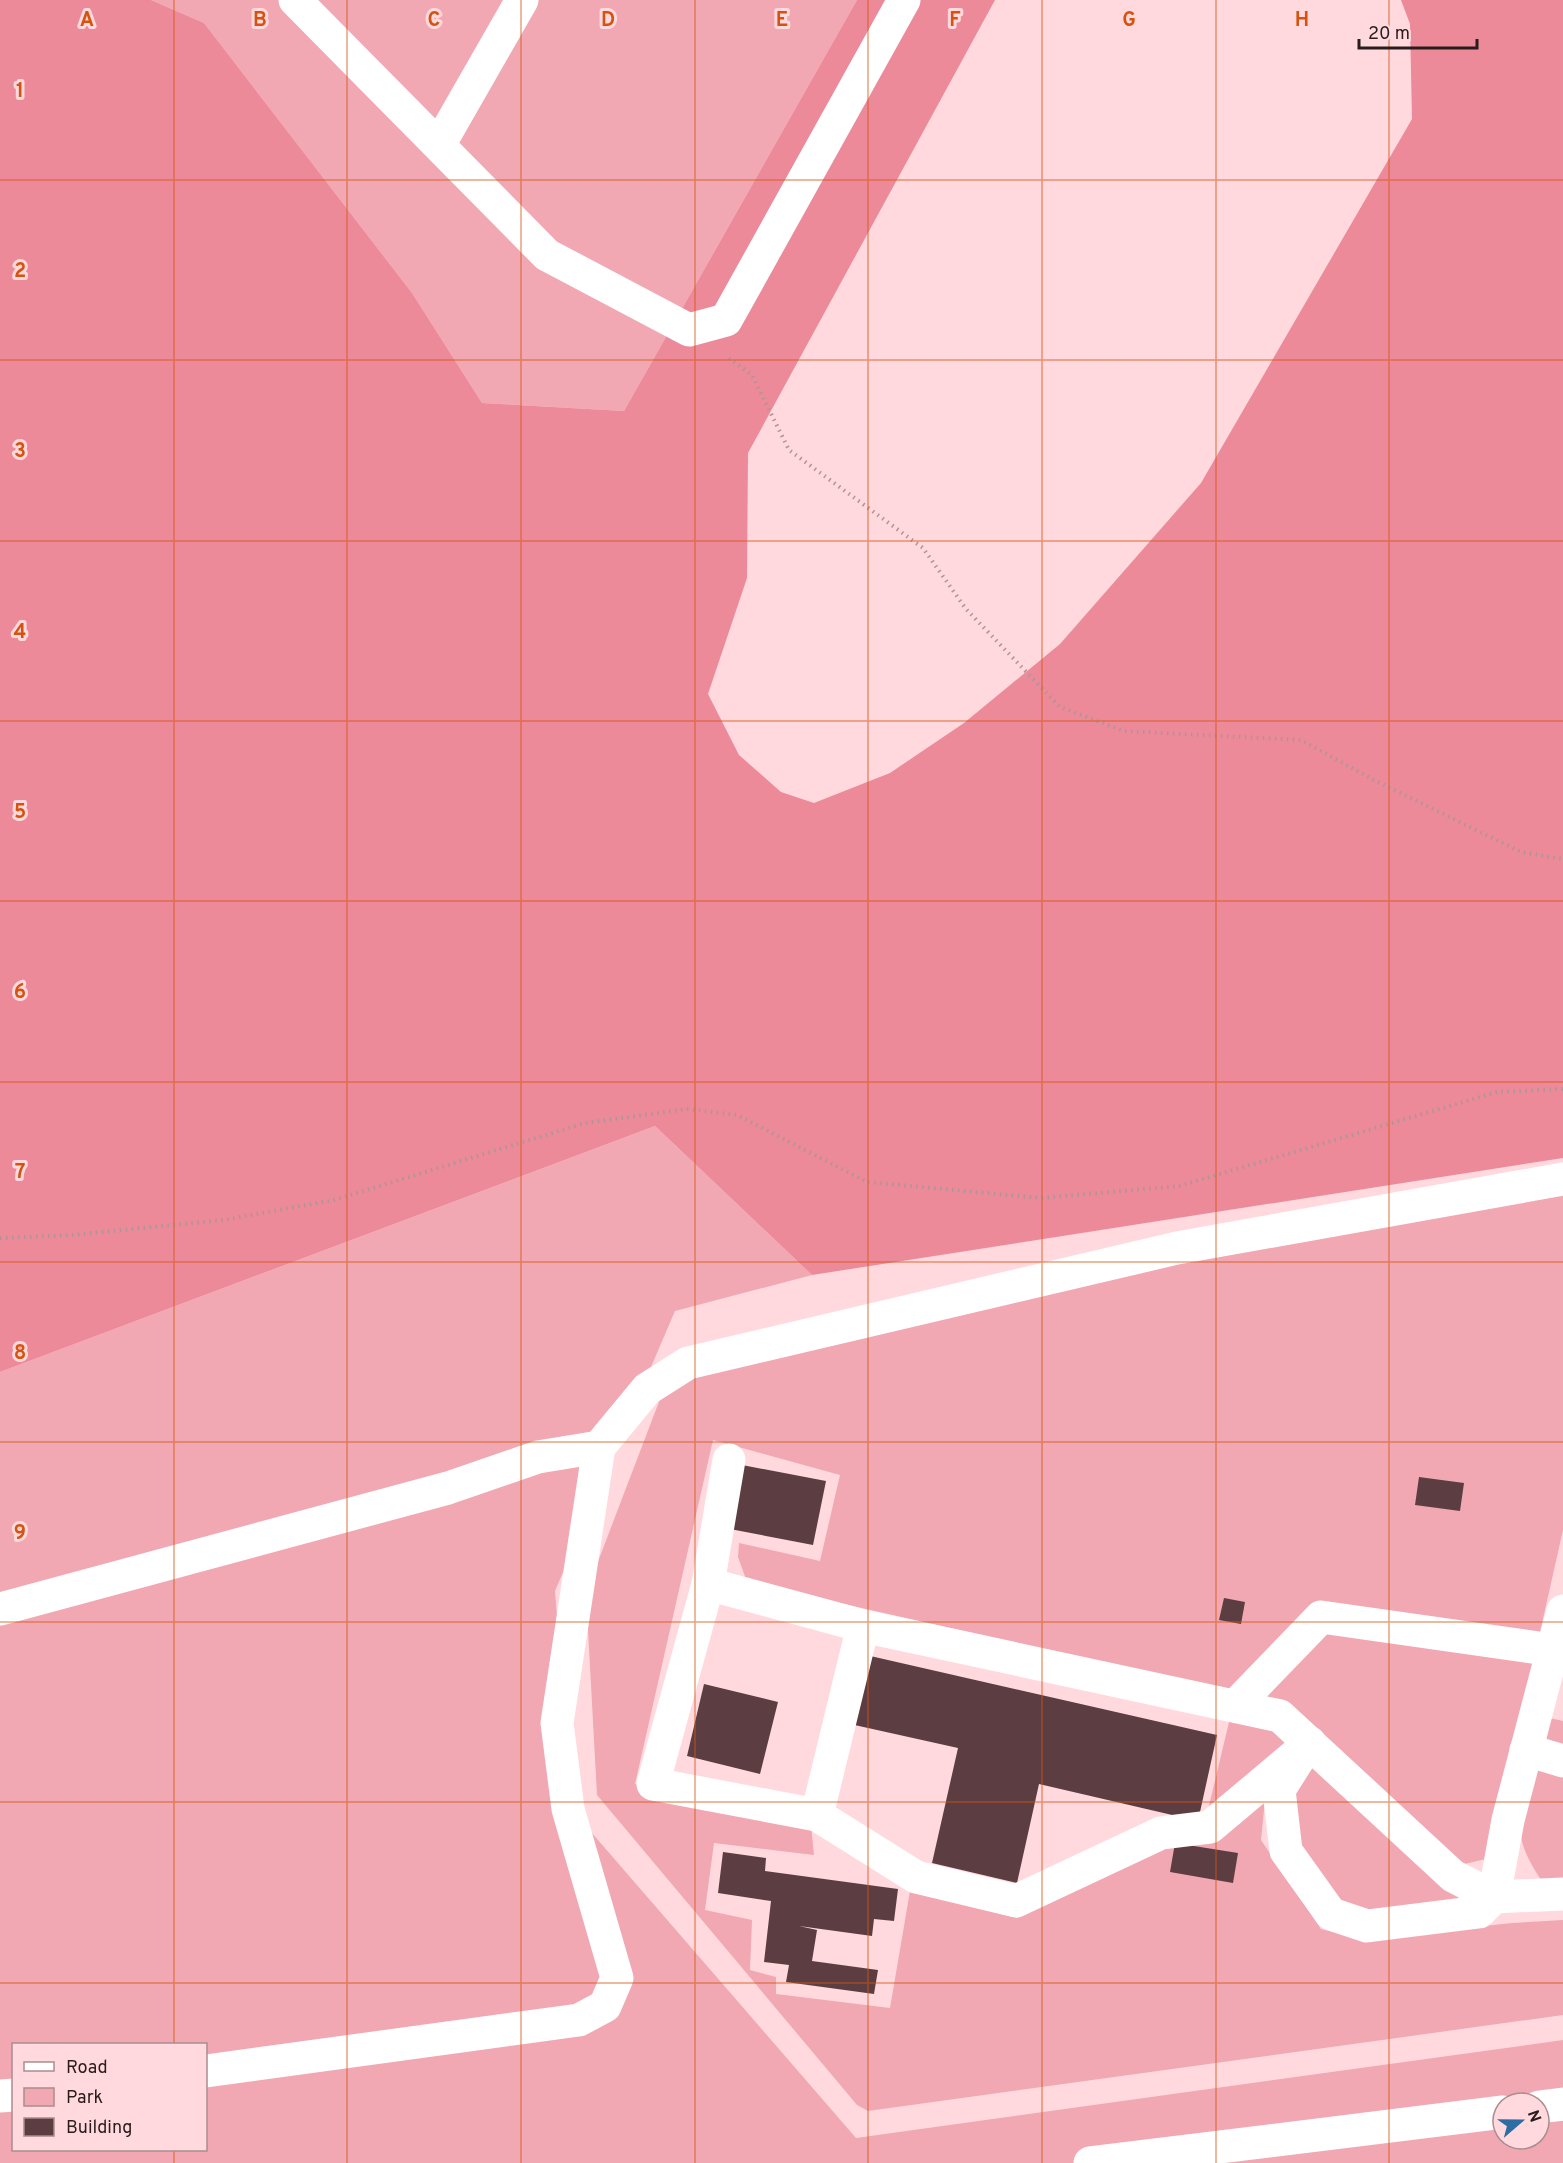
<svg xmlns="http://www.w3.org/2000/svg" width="1563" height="2163" viewBox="0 0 1563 2163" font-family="Overpass,sans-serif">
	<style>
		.green { fill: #f1a8b2; fill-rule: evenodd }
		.forest { fill: #ec8a99 }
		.building { fill: #5c3e42 }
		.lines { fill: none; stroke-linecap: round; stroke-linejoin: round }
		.path { stroke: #b19497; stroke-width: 4; stroke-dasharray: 1.5 4.5; stroke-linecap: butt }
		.minor { stroke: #fff; stroke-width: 33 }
		.grid { fill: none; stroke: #d5530e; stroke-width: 1.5; stroke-opacity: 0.55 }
		.grid-label { font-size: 20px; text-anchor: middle; font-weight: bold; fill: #d5530e; stroke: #ffd9dd; stroke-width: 6; stroke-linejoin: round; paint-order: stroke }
	</style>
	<rect width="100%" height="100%" fill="#ffd9dd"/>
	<g class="green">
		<path d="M151,0H857L624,411L482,403L412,293L204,23Z"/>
		<path d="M655,1126L812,1275L675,1311L555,1591L572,1810L856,2138L1563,2040V2163H0V1372ZM14,2044H206V2150H14ZM1503,2103H1539V2139H1503Z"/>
		<path d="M1563,1183V1530L1540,1632L1318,1603L1234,1692L747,1582L738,1557L739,1543L820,1561L840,1475L713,1440L635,1784L811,1825L814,1855L714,1843L705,1910L752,1920L750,1970L776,1977V1994L890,2008L910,1891L1017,1918L1165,1839L1266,1790L1261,1840L1321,1929L1364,1939L1512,1923L1563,1920V2015L868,2111L857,2105L597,1795L586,1593L665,1386L1006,1296Z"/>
		<path d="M1324,1629L1541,1660L1490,1858L1456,1866L1257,1697Z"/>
		<path d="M1230,1718L1274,1725L1288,1748L1208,1810Z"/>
		<path d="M1550,1718L1563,1721V1752L1545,1747Z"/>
		<path d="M1535,1766L1563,1774V1880L1542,1881C1508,1831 1521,1820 1535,1766Z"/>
		<path d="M1313,1767L1477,1898L1368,1917L1339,1909L1295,1846L1288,1796Z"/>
	</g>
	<path class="forest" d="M0,0H151L204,23L412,293L482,403L624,411L857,0H995L748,453L747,578L708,694L739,755L781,792L814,803L890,773L964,723L1060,644L1201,483L1412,119L1410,24L1401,0H1563V1158L812,1275L655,1126L0,1372Z"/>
	<g class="building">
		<path d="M742,1465L826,1481L813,1545L730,1529Z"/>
		<path d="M1419,1477L1464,1483L1460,1511L1415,1505Z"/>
		<path d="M1224,1598L1245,1602L1241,1624L1219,1620Z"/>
		<path d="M866,1655L1217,1735L1198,1821L1039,1784L1017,1883L932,1863L958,1748L850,1724Z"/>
		<path d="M704,1684L778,1702L760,1774L687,1756Z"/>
		<path d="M1175,1843L1238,1853L1233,1883L1170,1872Z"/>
		<path d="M723,1852L766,1858L765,1871L898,1889L894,1921L874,1919L872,1936L799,1926L817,1930L812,1961L878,1970L874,1994L786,1982L789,1965L764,1962L771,1901L718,1893Z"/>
	</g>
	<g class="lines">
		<g class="path">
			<path d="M729,358L752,375L789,450L923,548L966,609L1060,707L1124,731L1301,740L1370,778L1521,852L1563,859"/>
			<path d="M0,1238L72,1235L223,1220L334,1200L585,1123L687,1109L737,1115L867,1182L1041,1198L1179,1186L1497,1092L1563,1089"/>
		</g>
		<g class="minor">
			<path d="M295,0L547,255L689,330L726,320L904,0"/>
			<path d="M439,145L522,0"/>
			<path d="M599,1447L647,1389L688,1363L1177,1248L1563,1179"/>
			<path d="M729,1460L708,1584L653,1784L817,1815L916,1877L1016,1901L1161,1833L1210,1827L1310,1743"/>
			<path d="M708,1584L863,1626L1280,1716L1453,1876L1494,1897L1508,1820L1563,1611"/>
			<path d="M0,1609L448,1488L538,1457L599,1447L557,1723L568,1809L617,1978L605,2006L579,2020L206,2071"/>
			<path d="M1235,1706L1321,1617L1553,1650"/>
			<path d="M1526,1750L1563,1761"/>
			<path d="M1298,1760L1279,1790L1286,1851L1331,1914L1367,1926L1479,1912L1494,1897L1563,1894"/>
			<path d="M817,1815L863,1626"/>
			<path d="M0,2096L14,2095"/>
			<path d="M1539,2107L1563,2104"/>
			<path d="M1090,2163L1503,2112"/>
		</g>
	</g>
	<path class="grid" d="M174,0V2044M347,0V2163M521,0V2163M695,0V2163M868,0V2163M1042,0V2163M1216,0V2163M1389,0V2163M0,180H1563M0,360H1563M0,541H1563M0,721H1563M0,901H1563M0,1082H1563M0,1262H1563M0,1442H1563M0,1622H1563M0,1802H1563M0,1983H1563M174,2150V2163"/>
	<g class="grid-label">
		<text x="87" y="26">A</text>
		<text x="260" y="26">B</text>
		<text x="434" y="26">C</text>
		<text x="608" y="26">D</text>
		<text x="782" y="26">E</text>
		<text x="955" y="26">F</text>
		<text x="1129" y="26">G</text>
		<text x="1302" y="26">H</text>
		<text x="20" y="97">1</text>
		<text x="20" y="277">2</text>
		<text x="20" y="457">3</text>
		<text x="20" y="638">4</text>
		<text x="20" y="818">5</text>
		<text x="20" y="998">6</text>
		<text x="20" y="1178">7</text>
		<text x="20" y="1359">8</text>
		<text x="20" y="1539">9</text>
	</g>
	<rect x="12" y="2043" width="195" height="108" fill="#ffd9dd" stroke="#a98d90" stroke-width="1.5"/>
	<rect x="24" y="2062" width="30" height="9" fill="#ffffff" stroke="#a98d90" stroke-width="1.5"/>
	<text x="66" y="2073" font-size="18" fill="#291c1d">Road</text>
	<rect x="24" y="2088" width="30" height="18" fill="#f1a8b2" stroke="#a98d90" stroke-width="1.5"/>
	<text x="66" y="2103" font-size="18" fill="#291c1d">Park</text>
	<rect x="24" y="2118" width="30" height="18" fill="#5c3e42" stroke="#a98d90" stroke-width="1.5"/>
	<text x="66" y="2133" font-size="18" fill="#291c1d">Building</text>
	<g transform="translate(1521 2121) rotate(70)"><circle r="28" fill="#ffd9dd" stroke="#a98d90" stroke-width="1.5"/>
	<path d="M0-4.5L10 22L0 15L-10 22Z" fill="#2e6da4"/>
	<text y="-9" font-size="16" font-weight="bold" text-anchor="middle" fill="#291c1d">N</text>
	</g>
	<path d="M1359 39v9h118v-9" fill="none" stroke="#291c1d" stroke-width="3"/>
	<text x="1368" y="39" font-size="18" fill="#291c1d" stroke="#ffd9dd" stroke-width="4.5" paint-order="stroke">20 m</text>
</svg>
